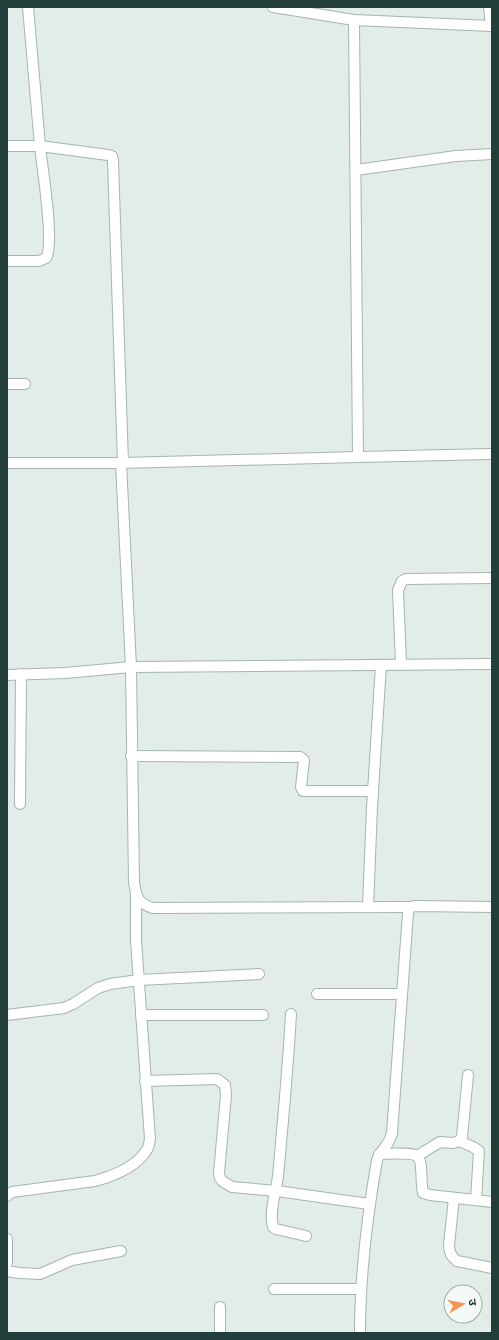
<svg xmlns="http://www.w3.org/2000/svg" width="499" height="1340" viewBox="0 0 499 1340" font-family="Karla,'Noto Sans Devanagari',sans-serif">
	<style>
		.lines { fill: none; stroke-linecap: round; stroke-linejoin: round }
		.street-casing { stroke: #a4b5b1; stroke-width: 12 }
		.street { stroke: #fff; stroke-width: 10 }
	</style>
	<rect width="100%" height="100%" fill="#e2ede9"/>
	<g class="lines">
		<defs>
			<g id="street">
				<path d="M273,7L354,20L492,26"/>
				<path d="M489,7L491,26"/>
				<path d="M354,20L358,457L492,454"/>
				<path d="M7,146H40L108,155L112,156L113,161L123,463"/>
				<path d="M356,170L456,156L492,154"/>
				<path d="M7,261H39L46,258C55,244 42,167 40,146C36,100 32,53 28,7"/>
				<path d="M7,384H25"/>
				<path d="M7,463H121L358,457"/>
				<path d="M121,463L131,667L134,883C137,898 137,903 153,908L410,907"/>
				<path d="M401,664L398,590L402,581L406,579L492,578"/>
				<path d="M7,675L65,673L131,667L492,664"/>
				<path d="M131,756L300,757L304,760L301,787L303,791H373"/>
				<path d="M20,804L21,674"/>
				<path d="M368,907L372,807L381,665"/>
				<path d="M317,994H402"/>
				<path d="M291,1014C288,1068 283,1122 278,1176C276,1192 269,1211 273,1227L276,1229L306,1236"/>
				<path d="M7,1015L64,1008L73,1004L98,988L110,984L139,980L259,974"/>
				<path d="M141,1015H263"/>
				<path d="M145,1081L217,1079L225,1085L226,1095L219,1173L220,1178L222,1181L232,1187L277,1191L369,1204"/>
				<path d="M459,1141L473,1147L479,1151L476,1200"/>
				<path d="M379,1154C387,1154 411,1152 417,1156C420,1159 421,1164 421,1168C422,1176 421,1184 423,1193L430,1195L492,1202"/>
				<path d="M417,1156L440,1142L453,1143L459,1141L462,1137L468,1075"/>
				<path d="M7,1196L12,1192L95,1181C113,1176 136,1167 146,1151C149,1148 149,1143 150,1139L136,940V895"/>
				<path d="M454,1198L449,1245C449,1252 451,1257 457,1261L492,1268"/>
				<path d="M7,1239V1263"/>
				<path d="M7,1271L19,1273L40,1274L72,1260L121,1251"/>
				<path d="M274,1289H360"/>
				<path d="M220,1307V1333"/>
				<path d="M360,1333C360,1275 367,1217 377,1160C381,1150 390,1144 392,1133L408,913L410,907L416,906L492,907"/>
			</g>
		</defs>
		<use href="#street" class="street-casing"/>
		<use href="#street" class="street"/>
	</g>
	<rect width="499" height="1340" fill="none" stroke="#213e3b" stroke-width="16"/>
	<g transform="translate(463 1304) rotate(80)"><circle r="19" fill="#f2f9f7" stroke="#9eaeac"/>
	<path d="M0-3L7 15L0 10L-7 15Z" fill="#f69656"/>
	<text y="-6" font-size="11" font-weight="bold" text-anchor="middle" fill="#213e3b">उ</text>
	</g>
</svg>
